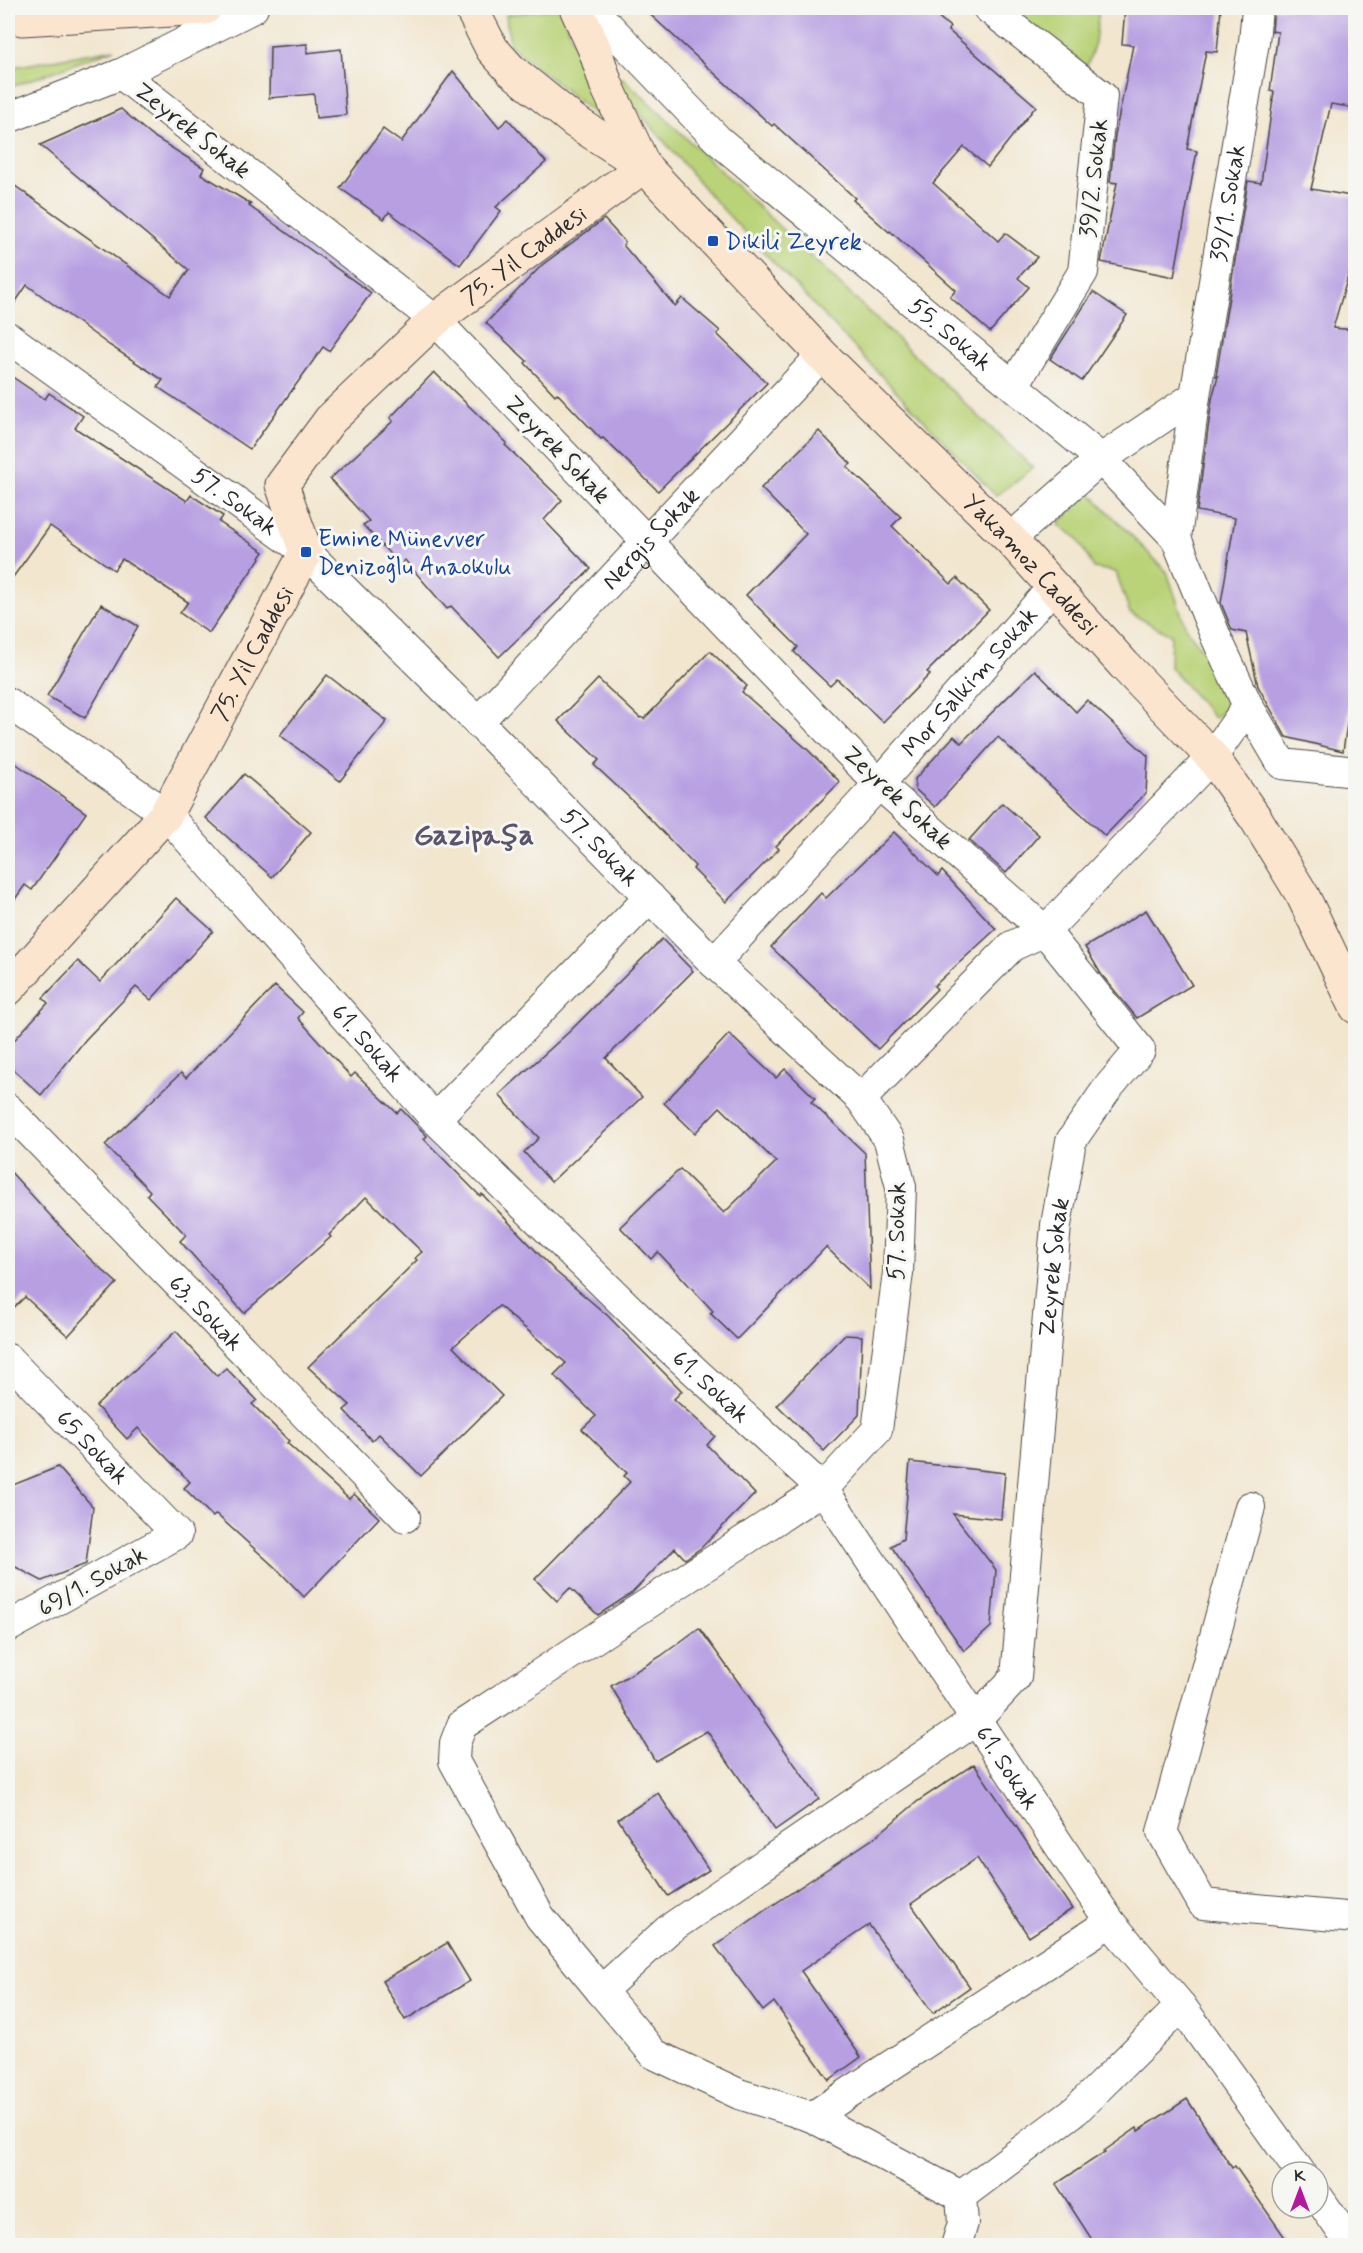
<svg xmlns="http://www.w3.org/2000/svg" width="1363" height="2253" viewBox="0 0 1363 2253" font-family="Mynerve,sans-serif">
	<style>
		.green { fill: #bad378; stroke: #727f52; stroke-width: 1.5 }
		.building { fill: #b79fe2 }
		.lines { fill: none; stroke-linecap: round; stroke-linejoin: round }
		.street-casing { stroke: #494744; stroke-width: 32 }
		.secondary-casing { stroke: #494744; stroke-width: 35 }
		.street { stroke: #fff; stroke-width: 30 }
		.secondary { stroke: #fce5cf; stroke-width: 33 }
		.transit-dot { fill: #1a4fb4; stroke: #f6f6f2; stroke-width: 2 }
		.labels { text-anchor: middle; stroke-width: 6; stroke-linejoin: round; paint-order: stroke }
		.street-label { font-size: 24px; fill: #2b2b2b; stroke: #f6f6f2 }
		.transit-label { font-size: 24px; fill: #164399; stroke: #f6f6f2; text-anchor: start }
		.district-label { font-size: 30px; font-weight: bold; fill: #5c546b; stroke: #f6f6f2 }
	</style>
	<rect width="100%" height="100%" fill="#f6f6f2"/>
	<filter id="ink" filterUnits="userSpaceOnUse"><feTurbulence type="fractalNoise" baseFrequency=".0167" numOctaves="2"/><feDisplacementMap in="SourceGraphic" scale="12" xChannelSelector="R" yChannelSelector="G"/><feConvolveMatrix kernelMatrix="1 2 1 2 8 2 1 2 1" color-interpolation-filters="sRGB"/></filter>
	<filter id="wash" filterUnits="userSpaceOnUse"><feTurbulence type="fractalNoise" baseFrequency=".008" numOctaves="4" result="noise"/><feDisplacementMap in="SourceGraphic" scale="24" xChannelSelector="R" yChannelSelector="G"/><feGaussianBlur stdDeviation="1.35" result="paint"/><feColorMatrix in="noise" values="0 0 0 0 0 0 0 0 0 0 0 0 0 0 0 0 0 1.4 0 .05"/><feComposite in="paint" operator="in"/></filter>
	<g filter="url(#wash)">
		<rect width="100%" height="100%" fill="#f2e6cf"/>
		<g class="green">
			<path d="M561,8L579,58L613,129L510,45L506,15Z"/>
			<path d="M1008,8H1099L1095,42L1085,72Z"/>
			<path d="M115,49L8,88V68Z"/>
			<path d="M623,78L1033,468L996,496L716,202L615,84Z"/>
			<path d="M1088,491L1167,572L1186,628L1237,700L1214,718L1170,667L1171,635L1130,613L1116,572L1094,568L1077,538L1058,524Z"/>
		</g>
		<g id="blocks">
			<g class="building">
				<path d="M643,8H928L950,27L948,30L1036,106L988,167L964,147L933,183L998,241L1005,233L1037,257L1018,278L1029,287L990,332L950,297L956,290L890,231L889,232L853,200L855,198L774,124L772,126Z"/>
				<path d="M1125,8H1221L1217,52L1206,51L1187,149L1197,151L1174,277L1101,262L1117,183L1110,182L1115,135L1133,45L1122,44Z"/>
				<path d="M1274,8H1356V108L1331,104L1311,189L1356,197V249L1333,328L1356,330V663L1343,751L1286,737L1258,686L1246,633L1232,630L1221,603L1235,518L1197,511L1212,399L1218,376H1216L1248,181L1261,183L1274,92L1270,91L1278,32L1272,31Z"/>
				<path d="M307,44V53L341,49L346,115L316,118L314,94L269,98L270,47Z"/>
				<path d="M453,71L499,127L508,119L546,162L496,207L501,211L460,265L389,212L384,219L340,188L383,129L401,142Z"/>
				<path d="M121,109L151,135L204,168L201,174L251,204L249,206L371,293L329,351L323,347L250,449L158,387L163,380L109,345L27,285L8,313V181L170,296L189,270L40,145Z"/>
				<path d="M604,219L625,242L623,245L675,306L682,298L720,331L717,334L767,383L658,491L603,438L601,439L557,393L555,395L525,363L527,361L486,323L542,265Z"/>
				<path d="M1093,292L1127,315L1082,381L1050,359Z"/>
				<path d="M434,372L507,443L505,445L562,500L544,520L591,569L499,657L451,606L447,609L405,560L400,565L363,525L369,521L330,479L393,421L390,418Z"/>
				<path d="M8,374L45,399L49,393L83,416L75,428L187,501L191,495L223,516L219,522L264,552L209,633L180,613L188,602L122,559L114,570L50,526L8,584Z"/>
				<path d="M819,431L851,464L847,467L901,517L892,526L951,584L957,578L989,610L927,672L930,674L883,722L837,679L830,686L794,652L798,647L746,595L806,534L761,488Z"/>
				<path d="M101,604L138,626L85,718L47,696Z"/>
				<path d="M710,651L747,686L742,692L807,749L840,782L776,846L779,849L726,902L693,869L695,866L634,802L594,765L599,760L558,721L598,679L640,718L641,717L644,719Z"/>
				<path d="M1035,670L1076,712L1087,700L1148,756L1146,793L1105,836L998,737L935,807L915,789V779L954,736L961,743Z"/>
				<path d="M327,675L387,721L340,781L280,735Z"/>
				<path d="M8,758L86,813L32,890L25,885L8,909Z"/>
				<path d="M244,774L311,832L272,877L206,818Z"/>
				<path d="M1002,803L1039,835L1006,873L969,840Z"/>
				<path d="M894,832L938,876L942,871L996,929L934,986L937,989L878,1049L771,947L821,893L826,898Z"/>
				<path d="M176,898L213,931L151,1000L136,987L86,1039L41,1095L8,1065V1047L48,1003L43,998L78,961L100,982Z"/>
				<path d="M1146,910L1192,985L1137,1018L1101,974L1085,947Z"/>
				<path d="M662,939L693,971L606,1058L642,1097L551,1182L524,1152L539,1138L499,1095L569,1032Z"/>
				<path d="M275,986L303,1012L298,1018L351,1077L355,1073L397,1113L401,1109L427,1136L424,1139L480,1196L482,1194L555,1271L607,1315L682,1391L674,1399L715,1436L707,1445L755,1494L701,1548L685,1559L675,1548L632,1593L598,1615L570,1588L557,1601L535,1579L630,1482L624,1476L627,1473L582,1429L596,1416L554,1375L566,1363L499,1306L453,1347L502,1396L421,1476L379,1434L372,1441L344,1410L350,1405L308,1367L417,1260L415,1258L422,1252L366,1197L329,1235L331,1237L244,1313L180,1241L186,1235L147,1195L150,1191L105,1145L181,1073L186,1078Z"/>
				<path d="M729,1034L776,1078L785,1069L815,1098L811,1102L865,1153L870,1289L826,1247L737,1339L710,1313L713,1311L658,1252L651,1259L620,1227L680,1169L724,1213L776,1162L720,1107L695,1133L664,1103Z"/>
				<path d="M8,1169L89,1258L117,1283L68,1336L25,1297L8,1313Z"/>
				<path d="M176,1331L217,1376L226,1368L257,1400L252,1404L289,1441L287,1443L349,1499L354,1494L379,1518L304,1597L279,1571L216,1514L213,1517L184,1488L190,1482L138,1428L127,1439L96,1406Z"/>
				<path d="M844,1335L862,1336L859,1415L824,1451L777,1405Z"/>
				<path d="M910,1462L1005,1473L1001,1519L953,1514L996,1570L991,1627L964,1651L891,1546L903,1539Z"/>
				<path d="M58,1467L93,1507L86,1564L42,1581L8,1563V1487Z"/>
				<path d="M699,1628L752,1701L751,1702L819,1799L775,1830L707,1731L655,1761L611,1686L661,1656Z"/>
				<path d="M974,1764L1072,1909L1029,1937L977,1858L911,1904L970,1987L933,2013L869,1925L801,1971L861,2057L829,2080L774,2002L763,2011L715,1946L764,1911L874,1838L918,1801Z"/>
				<path d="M658,1793L709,1870L668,1896L618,1819Z"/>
				<path d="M447,1943L470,1981L405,2020L382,1981Z"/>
				<path d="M1187,2099L1232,2168L1235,2166L1291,2246H1096L1056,2184L1105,2152L1104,2151L1137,2128L1138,2131Z"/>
			</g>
		</g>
	</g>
	<g filter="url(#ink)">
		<use href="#blocks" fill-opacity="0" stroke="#494744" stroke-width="1.5"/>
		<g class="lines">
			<defs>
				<g id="street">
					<path id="s1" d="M591,8L718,140L1101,459L1176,538L1216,637L1248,706"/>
					<path d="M988,8L1102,96L1083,272L1014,385"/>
					<path d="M8,118L121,74L253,8"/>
					<path id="s2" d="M8,337L306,552L478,722L714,963L861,1099L889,1140L901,1187L898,1273L877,1430L823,1489L462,1725L455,1743L454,1761L540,1917L601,1991L668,1930L976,1720L1016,1677L1056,1225L1071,1141L1107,1089L1140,1050L1045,931L879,784L435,320L121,74"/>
					<path d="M1176,538L1195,396"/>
					<path id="s3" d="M1010,539L1101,459L1195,396L1254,42L1257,8"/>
					<path id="s4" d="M8,703L166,814L435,1119L663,1342L823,1489L1110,1922L1181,2006L1300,2172"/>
					<path id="s5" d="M478,722L822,355"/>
					<path id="s6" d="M714,963L879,784L1054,586"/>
					<path d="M861,1099L1012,946L1045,931L1212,757L1248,706L1282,764L1356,772"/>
					<path id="s7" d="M8,1109L405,1517"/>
					<path d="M435,1119L650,897"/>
					<path id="s8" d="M8,1359L177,1534L8,1627"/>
					<path d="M1250,1507L1162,1832L1203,1904L1356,1918"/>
					<path d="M601,1991L654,2054L739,2094L812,2117L1110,1922"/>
					<path d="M812,2117L961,2196"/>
					<path d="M1318,2197L1352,2246"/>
					<path d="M956,2246L963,2223L961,2196L1076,2110L1181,2006"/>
				</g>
				<g id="secondary">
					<path id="s9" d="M471,8L492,49L511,70L574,121L644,166L822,355L1010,539L1125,666L1212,757L1256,819L1303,896L1356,1007"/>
					<path d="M576,8L595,50L606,84L644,166"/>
					<path d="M22,19L205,8"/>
					<path id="s10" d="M8,989L166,814L306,552L282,485L330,420L435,320L644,166"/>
				</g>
			</defs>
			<use href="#street" class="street-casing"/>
			<use href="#secondary" class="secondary-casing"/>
			<use href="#street" class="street"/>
			<use href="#secondary" class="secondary"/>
		</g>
	</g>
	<g class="transit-dot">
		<rect x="707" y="235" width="12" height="12" rx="3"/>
		<rect x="300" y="546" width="12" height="12" rx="3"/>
	</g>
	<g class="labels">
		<g class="street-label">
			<text transform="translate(193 130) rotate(38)" y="8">Zeyrek Sokak</text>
			<text transform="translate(1093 178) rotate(-84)" y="8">39/2. Sokak</text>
			<text dy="8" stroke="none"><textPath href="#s3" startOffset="430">39/1. Sokak</textPath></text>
			<text dy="8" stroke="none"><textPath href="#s10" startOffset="940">75. Yil Caddesi</textPath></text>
			<text dy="8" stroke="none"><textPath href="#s1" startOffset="486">55. Sokak</textPath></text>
			<text transform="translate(558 449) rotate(46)" y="8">Zeyrek Sokak</text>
			<text dy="8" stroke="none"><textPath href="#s2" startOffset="280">57. Sokak</textPath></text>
			<text dy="8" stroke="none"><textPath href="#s5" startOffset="252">Nergis Sokak</textPath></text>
			<text dy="8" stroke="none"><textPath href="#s9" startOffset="794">Yakamoz Caddesi</textPath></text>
			<text dy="8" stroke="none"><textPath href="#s10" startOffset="418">75. Yil Caddesi</textPath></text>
			<text dy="8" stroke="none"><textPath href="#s6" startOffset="380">Mor Salkim Sokak</textPath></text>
			<text transform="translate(898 797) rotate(43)" y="8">Zeyrek Sokak</text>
			<text dy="8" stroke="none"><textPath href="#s2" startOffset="784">57. Sokak</textPath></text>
			<text dy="8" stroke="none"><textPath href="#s4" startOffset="498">61. Sokak</textPath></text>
			<text transform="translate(896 1231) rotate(-89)" y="8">57. Sokak</text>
			<text dy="8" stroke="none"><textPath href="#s2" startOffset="3246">Zeyrek Sokak</textPath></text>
			<text dy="8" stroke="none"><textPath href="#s7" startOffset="284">63. Sokak</textPath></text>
			<text dy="8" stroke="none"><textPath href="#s4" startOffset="984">61. Sokak</textPath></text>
			<text dy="8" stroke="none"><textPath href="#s8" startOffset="122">65 Sokak</textPath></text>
			<text transform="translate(92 1581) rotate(-29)" y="8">69/1. Sokak</text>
			<text dy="8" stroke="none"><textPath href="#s4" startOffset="1470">61. Sokak</textPath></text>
		</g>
		<g class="transit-label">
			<text x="725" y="249">Dikili Zeyrek</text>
			<text x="318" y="546">Emine Münevver<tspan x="318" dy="28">Denizoğlu Anaokulu</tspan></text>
		</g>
		<g class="district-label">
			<text x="474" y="844">Gazipaşa</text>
		</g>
	</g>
	<rect width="1363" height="2253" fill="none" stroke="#f6f6f2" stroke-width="30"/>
	<g transform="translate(1300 2190)"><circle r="28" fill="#f6f6f2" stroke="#a5a5a2" stroke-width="1.5"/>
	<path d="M0-4.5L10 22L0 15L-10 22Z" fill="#b5179e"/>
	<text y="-9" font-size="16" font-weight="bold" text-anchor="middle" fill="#2b2b2b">K</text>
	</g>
</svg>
